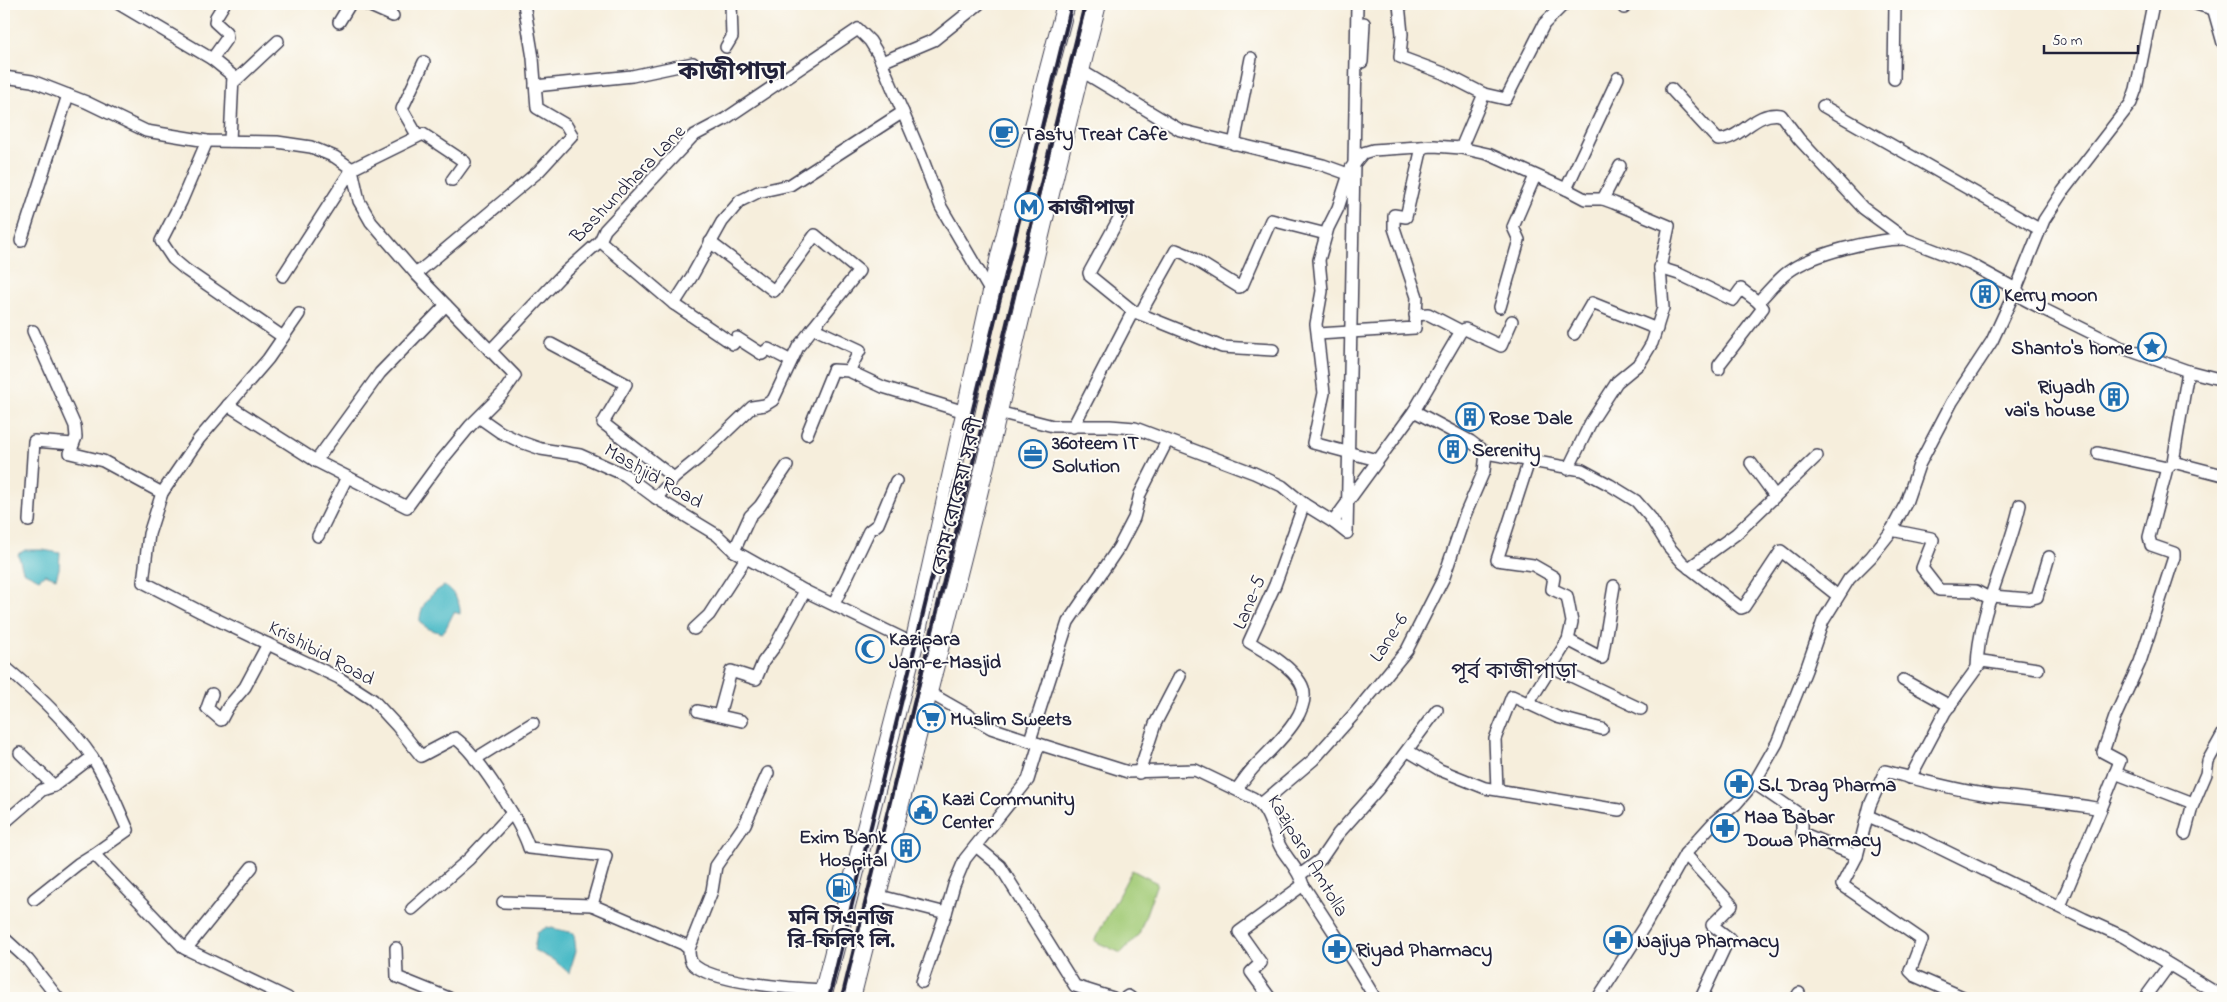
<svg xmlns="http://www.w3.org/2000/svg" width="2227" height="1002" viewBox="0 0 2227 1002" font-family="'Indie Flower','Noto Sans Bengali',sans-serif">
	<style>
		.garden { fill: #a1ca75; stroke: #627658 }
		.water { fill: #4ebbc7; stroke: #386e81 }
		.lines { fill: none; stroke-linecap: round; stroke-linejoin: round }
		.street-casing { stroke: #424153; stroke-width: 14 }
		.primary-casing { stroke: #424153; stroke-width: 20 }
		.street { stroke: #fff; stroke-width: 11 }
		.primary { stroke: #fff; stroke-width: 18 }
		.rail { stroke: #22223b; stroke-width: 4 }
		.labels { text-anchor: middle; stroke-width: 4; stroke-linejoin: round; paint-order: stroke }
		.poi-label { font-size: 20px; font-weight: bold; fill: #22223b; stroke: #fdfcf7; text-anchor: start }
		.street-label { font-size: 20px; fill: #22223b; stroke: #fdfcf7 }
		.quarter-label { font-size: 22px; fill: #22223b; stroke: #fdfcf7 }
		.district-label { font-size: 25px; font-weight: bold; fill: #22223b; stroke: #fdfcf7 }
	</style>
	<rect width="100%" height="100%" fill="#fdfcf7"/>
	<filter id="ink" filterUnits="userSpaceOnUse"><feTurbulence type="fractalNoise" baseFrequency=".02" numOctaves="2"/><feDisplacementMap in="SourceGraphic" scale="10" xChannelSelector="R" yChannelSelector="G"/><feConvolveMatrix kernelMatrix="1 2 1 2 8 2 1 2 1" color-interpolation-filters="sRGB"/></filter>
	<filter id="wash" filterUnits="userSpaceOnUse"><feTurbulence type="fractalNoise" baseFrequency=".0096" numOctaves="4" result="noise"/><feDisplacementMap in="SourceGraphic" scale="20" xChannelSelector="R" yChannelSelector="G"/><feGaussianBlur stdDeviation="1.12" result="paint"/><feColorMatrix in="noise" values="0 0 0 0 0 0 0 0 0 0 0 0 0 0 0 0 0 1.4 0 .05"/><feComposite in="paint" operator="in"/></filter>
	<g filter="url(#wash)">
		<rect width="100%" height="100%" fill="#f6eedc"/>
		<path class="garden" d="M1132,870L1157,883L1139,934L1121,953L1094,941Z"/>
		<g class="water">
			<path d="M25,550H43L60,553L59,569L56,578L45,574L39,579L23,571L18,554Z"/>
			<path d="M444,586C454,591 461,603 460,614L454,612L445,630L441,633L429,629L420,623C419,606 430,594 444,586Z"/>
			<path d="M547,927L574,933L576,951L569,973L555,961L534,950L537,933Z"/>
		</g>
	</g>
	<g filter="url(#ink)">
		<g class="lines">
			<defs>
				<g id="street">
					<path d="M119,4L212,59L233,76L230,141"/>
					<path d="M366,4L393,16"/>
					<path d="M1399,4L1402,34L1400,57L1443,73L1484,94L1506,99L1544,24L1564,4"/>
					<path d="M1624,4V8"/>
					<path d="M2196,4L2213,9L2223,6"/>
					<path d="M2212,4L2223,43"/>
					<path d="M339,22L350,4"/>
					<path d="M726,47L732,37L731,4"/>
					<path d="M212,59L227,38L226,32L215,22L216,17L224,4"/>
					<path d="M882,62L934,40L979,4"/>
					<path d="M1362,62L1364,23"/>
					<path d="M1080,70L1180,130L1323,165L1348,174"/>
					<path d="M4,77L32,81L86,102L146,131L207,141L277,142L311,147L335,157L352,169L359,201L371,222L416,274L515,376L503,393L470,426L437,466L407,507L316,461L228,405"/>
					<path d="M1894,79L1895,4"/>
					<path d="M233,83L278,41"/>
					<path d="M535,86L632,76L693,63"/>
					<path d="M1671,89L1718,140C1743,139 1753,111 1781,115L1799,139L1863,208L1905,239L1970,264L2016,289L2024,299L2041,308L2120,347L2188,371L2223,380"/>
					<path d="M1823,106L2039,229"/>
					<path d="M417,135L402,109L424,62"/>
					<path d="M207,141L181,202L161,241L173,259L186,270L283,337"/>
					<path d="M1234,144L1251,58"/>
					<path d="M1461,148L1484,94"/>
					<path d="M1566,189L1618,78"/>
					<path d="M1603,199L1620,166"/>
					<path d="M1123,211L1089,273L1090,276L1133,311L1140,314L1222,347L1273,350"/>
					<path d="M21,241L68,95"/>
					<path d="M600,241L674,304L733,344L737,338L762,354L768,349L791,361"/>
					<path d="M710,242L774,291L815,235L859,271L813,328L860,350L849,371L883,387L965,412"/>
					<path d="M1660,268L1679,274L1733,300L1741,289L1758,302"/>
					<path d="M416,274L539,171L572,135L566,125L537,108L533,58L524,4"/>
					<path d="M283,276L352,169L423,134L465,162L452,180"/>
					<path d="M674,304L692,276L722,222L740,201L758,192L790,185L903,112"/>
					<path d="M1500,307L1519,240L1513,227L1535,176"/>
					<path d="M299,314L268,359L199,439L162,493L149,534L143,582L201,612L339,678L373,700L397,726L421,756L455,738C477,753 521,823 529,848L606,856L592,905L683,944L689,949C689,954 689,959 692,963C708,983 798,989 824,990"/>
					<path d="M1140,314L1176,250L1186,254L1239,287L1242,286L1271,220L1326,234"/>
					<path d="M1415,315L1428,314L1461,331L1465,329L1501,346L1512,321"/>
					<path d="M33,331L75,426L76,437L70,453L103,461L162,493"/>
					<path d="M1318,334L1415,328L1417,297L1394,228V215L1406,217L1422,147"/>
					<path d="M1574,334L1592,303L1657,329"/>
					<path d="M551,344L626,384L603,423L674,478"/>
					<path d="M490,351L560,277L600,241L605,230L693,136L725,119L858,29L870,41L878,54L921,155L941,207L992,294"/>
					<path d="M1719,369V365L1763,308L1758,302C1768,292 1777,280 1788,272C1813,253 1874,239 1905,239"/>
					<path d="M1414,411L1461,331"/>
					<path d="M998,412L1053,426H1110L1135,428L1254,473L1282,486L1304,504L1333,522L1414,411L1470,441L1486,453L1582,470L1610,485L1636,501L1650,517L1669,547L1683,563L1741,608L1744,607L1781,551L1838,596"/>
					<path d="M480,418L500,432L521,442L541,449L580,455L625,475L656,498L717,535L734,551L805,591L914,644"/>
					<path d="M1073,427L1133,311"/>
					<path d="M807,434L833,370L849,371"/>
					<path d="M2098,453L2167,468"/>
					<path d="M1377,460L1313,443L1324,393L1316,324L1322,291L1319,260L1328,228L1338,208L1351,168L1363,153L1373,150L1434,146L1461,148L1488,154L1566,189L1585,199H1603L1614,203L1669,226L1660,268L1663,308L1652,343L1640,363L1617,382L1591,422L1568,469"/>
					<path d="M316,461L380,373L446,305"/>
					<path d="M2173,462L2223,475"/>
					<path d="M1751,463L1775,496"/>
					<path d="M656,498L674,478L700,457L752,407L765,405L773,400L798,347L813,328"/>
					<path d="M29,521L34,441L73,444"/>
					<path d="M1333,522L1347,533L1357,4"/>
					<path d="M1891,530L1931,538L1933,540L1922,568L1939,590L1976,591L1991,599"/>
					<path d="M318,536L347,477"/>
					<path d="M734,551L750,516L760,506L787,466"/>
					<path d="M1689,568L1736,534L1817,456"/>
					<path d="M1992,596L2029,599L2037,597L2049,557"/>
					<path d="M834,604L869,531L878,524L896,481"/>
					<path d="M694,629L709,615L746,558"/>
					<path d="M1568,640L1602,658L1614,586"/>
					<path d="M4,666C35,692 69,723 92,757C107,779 117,806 128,830L94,854L184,948L288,998"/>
					<path d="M1550,666L1641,709"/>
					<path d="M1977,668C1978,611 2008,560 2020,505"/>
					<path d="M1903,680L1950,706"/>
					<path d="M928,692L991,728L1039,744L1128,772L1195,770L1253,798C1271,811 1271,830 1281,848C1289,861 1299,870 1303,885L1354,963L1375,998"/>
					<path d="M212,694L207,708L221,720L228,707L245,687L268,644"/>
					<path d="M1528,704L1568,640L1572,622L1567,596L1552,589L1554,577L1533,565L1497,560L1529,461"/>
					<path d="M698,711L742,721"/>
					<path d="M719,715L731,671L756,679L763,662L775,646L805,591"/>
					<path d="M1030,740L1068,622L1119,547L1134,518L1140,494L1167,441"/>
					<path d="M1408,751L1440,770L1485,788L1619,810"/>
					<path d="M20,753L54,786"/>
					<path d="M475,759L533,723"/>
					<path d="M1139,773L1155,724L1180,676"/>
					<path d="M2115,773L2193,803"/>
					<path d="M1910,778L1945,712L1982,661L2038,669"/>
					<path d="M1754,783L1802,816V833L1857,856"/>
					<path d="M1237,789C1243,781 1249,772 1256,765C1272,748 1318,709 1300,682C1289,664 1267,653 1249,642L1275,585L1304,504"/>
					<path d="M1497,789L1495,739L1512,696L1557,717L1602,729"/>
					<path d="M1261,804L1313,760L1356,712L1407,650L1444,577L1465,515L1484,471L1486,453"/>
					<path d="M2101,809L2120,761L2103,752L2115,717L2140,662L2174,557V553L2151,545L2149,537L2167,468L2173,462L2188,371"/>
					<path d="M1868,816L1919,838L2084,919L2124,937L2223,997"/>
					<path d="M4,823L42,790L54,786L92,757"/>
					<path d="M2185,834L2192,807L2206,774L2208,761L2223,734"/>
					<path d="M976,846L1000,866L1075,986L1113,998"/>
					<path d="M1685,854L1732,905L1712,925L1729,938L1701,998"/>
					<path d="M1300,875L1321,859L1338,834L1378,789L1437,710"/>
					<path d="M876,895L946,913L922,982"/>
					<path d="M34,899L78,864L94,854"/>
					<path d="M503,902L592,905"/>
					<path d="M412,909L469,859L512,813"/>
					<path d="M946,913L954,885L965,859L1028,780L1039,744"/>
					<path d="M4,938L28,960L58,998"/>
					<path d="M396,948L397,977L449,998"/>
					<path d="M186,949L252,867"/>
					<path d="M689,949L712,891L716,866L745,824L768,773"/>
					<path d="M1125,998L1128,996L1131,998"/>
					<path d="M1270,998L1251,972L1261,963L1239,932L1303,885"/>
					<path d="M1598,998L1645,925L1685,854L1715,821L1736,804L1754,783L1777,743L1806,670L1823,621L1849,579L1871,557L1890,533L1906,503L1919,465L1952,402L1992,341L2016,289L2044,220L2063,191L2131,103L2136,89L2153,4"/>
					<path d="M1796,998L1799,993"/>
					<path d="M1965,998L1915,976L1910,971L1922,940L1842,885L1857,856L1870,805L1885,771C1920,780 1955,790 1990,795C2027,799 2064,802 2101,809L2060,906"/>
					<path d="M2145,998L2169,965"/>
				</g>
				<g id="primary">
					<path d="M822,998L914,644L1000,256L1066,4"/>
					<path d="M851,998C892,830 937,662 978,494C1018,331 1055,166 1097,4"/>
				</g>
			</defs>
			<use href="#street" class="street-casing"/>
			<use href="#primary" class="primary-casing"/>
			<use href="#street" class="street"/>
			<use href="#primary" class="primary"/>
			<g class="rail">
				<path d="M829,998L1072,4"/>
				<path d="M842,998L1085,4"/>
			</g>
		</g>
	</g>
	<defs>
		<symbol id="cafe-ring" viewBox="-11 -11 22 22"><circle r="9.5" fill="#fdfcf7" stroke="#1f6fb2" stroke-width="1.5"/><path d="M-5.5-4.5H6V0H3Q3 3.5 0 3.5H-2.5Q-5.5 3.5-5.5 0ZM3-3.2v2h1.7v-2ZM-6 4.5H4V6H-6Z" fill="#1f6fb2"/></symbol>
		<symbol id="metro-ring" viewBox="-11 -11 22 22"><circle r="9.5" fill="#fdfcf7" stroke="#1f6fb2" stroke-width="1.5"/><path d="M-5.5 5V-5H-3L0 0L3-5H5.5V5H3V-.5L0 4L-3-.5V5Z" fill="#1f6fb2"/></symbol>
		<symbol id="building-ring" viewBox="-11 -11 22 22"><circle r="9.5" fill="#fdfcf7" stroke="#1f6fb2" stroke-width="1.5"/><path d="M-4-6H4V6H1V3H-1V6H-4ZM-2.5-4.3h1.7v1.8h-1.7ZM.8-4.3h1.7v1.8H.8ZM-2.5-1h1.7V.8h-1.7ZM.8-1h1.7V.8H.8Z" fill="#1f6fb2"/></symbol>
		<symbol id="sight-ring" viewBox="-11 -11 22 22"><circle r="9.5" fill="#fdfcf7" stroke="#1f6fb2" stroke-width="1.5"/><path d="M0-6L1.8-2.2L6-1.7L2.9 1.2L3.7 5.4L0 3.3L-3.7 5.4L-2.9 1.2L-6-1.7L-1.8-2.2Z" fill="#1f6fb2"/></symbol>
		<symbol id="office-ring" viewBox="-11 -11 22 22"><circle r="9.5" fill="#fdfcf7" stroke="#1f6fb2" stroke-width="1.5"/><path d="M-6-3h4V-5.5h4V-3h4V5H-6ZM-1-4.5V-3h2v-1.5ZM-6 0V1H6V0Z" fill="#1f6fb2"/></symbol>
		<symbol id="mosque-ring" viewBox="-11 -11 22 22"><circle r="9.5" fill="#fdfcf7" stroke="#1f6fb2" stroke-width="1.5"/><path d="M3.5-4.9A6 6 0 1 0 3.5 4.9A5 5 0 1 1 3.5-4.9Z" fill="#1f6fb2"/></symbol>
		<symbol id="supermarket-ring" viewBox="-11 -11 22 22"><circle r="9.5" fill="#fdfcf7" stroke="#1f6fb2" stroke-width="1.5"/><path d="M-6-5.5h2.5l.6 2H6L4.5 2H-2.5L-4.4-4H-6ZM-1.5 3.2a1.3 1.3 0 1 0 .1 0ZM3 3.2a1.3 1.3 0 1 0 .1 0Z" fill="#1f6fb2"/></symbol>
		<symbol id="pharmacy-ring" viewBox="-11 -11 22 22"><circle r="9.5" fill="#fdfcf7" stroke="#1f6fb2" stroke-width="1.5"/><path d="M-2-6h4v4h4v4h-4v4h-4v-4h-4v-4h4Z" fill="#1f6fb2"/></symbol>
		<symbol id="civic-ring" viewBox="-11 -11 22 22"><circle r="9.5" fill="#fdfcf7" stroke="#1f6fb2" stroke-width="1.5"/><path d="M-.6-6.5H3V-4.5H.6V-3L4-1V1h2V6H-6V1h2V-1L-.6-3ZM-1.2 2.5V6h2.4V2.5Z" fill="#1f6fb2"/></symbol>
		<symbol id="fuel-ring" viewBox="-11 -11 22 22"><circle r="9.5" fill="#fdfcf7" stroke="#1f6fb2" stroke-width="1.5"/><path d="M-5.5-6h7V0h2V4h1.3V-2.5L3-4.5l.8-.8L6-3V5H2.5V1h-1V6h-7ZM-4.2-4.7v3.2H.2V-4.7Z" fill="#1f6fb2"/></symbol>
	</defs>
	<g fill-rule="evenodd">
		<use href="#cafe-ring" x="988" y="117" width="32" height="32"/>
		<use href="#metro-ring" x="1013" y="191" width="32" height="32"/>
		<use href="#building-ring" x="1969" y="278" width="32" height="32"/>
		<use href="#sight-ring" x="2136" y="331" width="32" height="32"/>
		<use href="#building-ring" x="2098" y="381" width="32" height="32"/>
		<use href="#building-ring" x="1454" y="401" width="32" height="32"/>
		<use href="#building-ring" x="1437" y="433" width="32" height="32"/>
		<use href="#office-ring" x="1017" y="438" width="32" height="32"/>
		<use href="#mosque-ring" x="854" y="633" width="32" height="32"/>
		<use href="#supermarket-ring" x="915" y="702" width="32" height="32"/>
		<use href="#pharmacy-ring" x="1723" y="768" width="32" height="32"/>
		<use href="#civic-ring" x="907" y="794" width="32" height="32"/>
		<use href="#pharmacy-ring" x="1709" y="812" width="32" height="32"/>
		<use href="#building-ring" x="890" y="832" width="32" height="32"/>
		<use href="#fuel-ring" x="825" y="872" width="32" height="32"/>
		<use href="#pharmacy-ring" x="1602" y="924" width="32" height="32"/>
		<use href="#pharmacy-ring" x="1321" y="933" width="32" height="32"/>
	</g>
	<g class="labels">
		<g class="poi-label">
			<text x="1023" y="140">Tasty Treat Cafe</text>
			<text x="1048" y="214">কাজীপাড়া</text>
			<text x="2004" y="301">Kerry moon</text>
			<text x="2133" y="354" text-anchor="end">Shanto's home</text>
			<text x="2095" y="393" text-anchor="end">Riyadh<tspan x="2095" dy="23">vai's house</tspan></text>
			<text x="1489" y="424">Rose Dale</text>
			<text x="1052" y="449">360teem IT<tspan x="1052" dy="23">Solution</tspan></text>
			<text x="1472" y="456">Serenity</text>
			<text x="889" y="645">Kazipara<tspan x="889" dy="23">Jam-e-Masjid</tspan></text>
			<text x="950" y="725">Muslim Sweets</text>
			<text x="1758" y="791">S.L Drag Pharma</text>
			<text x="942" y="805">Kazi Community<tspan x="942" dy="23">Center</tspan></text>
			<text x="1744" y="823">Maa Babar<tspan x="1744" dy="23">Dowa Pharmacy</tspan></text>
			<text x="887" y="843" text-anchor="end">Exim Bank<tspan x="887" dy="23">Hospital</tspan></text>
			<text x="841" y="924" text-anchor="middle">মনি সিএনজি<tspan x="841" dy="23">রি-ফিলিং লি.</tspan></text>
			<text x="1637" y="947">Najiya Pharmacy</text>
			<text x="1356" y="956">Riyad Pharmacy</text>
		</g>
		<g class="street-label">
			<text transform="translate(627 183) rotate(-46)" y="7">Bashundhara Lane</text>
			<text transform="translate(654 475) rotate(30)" y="7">Mashjid Road</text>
			<text transform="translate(956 496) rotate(-76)" y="7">বেগম রোকেয়া সরণী</text>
			<text transform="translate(1248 602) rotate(-68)" y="7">Lane-5</text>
			<text transform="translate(1388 637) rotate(-57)" y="7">Lane-6</text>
			<text transform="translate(322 652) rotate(28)" y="7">Krishibid Road</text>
			<text transform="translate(1309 855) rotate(59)" y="7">Kazipara Amtolla</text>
		</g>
		<g class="quarter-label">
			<text x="1514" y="678">পূর্ব কাজীপাড়া</text>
		</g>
		<g class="district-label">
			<text x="732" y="79">কাজীপাড়া</text>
		</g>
	</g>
	<rect width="2227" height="1002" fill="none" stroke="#fdfcf7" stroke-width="20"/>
	<path d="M2044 45v8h94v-8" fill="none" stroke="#22223b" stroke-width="2.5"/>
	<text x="2052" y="45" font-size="15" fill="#22223b" stroke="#fdfcf7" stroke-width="4" paint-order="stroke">50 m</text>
</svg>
